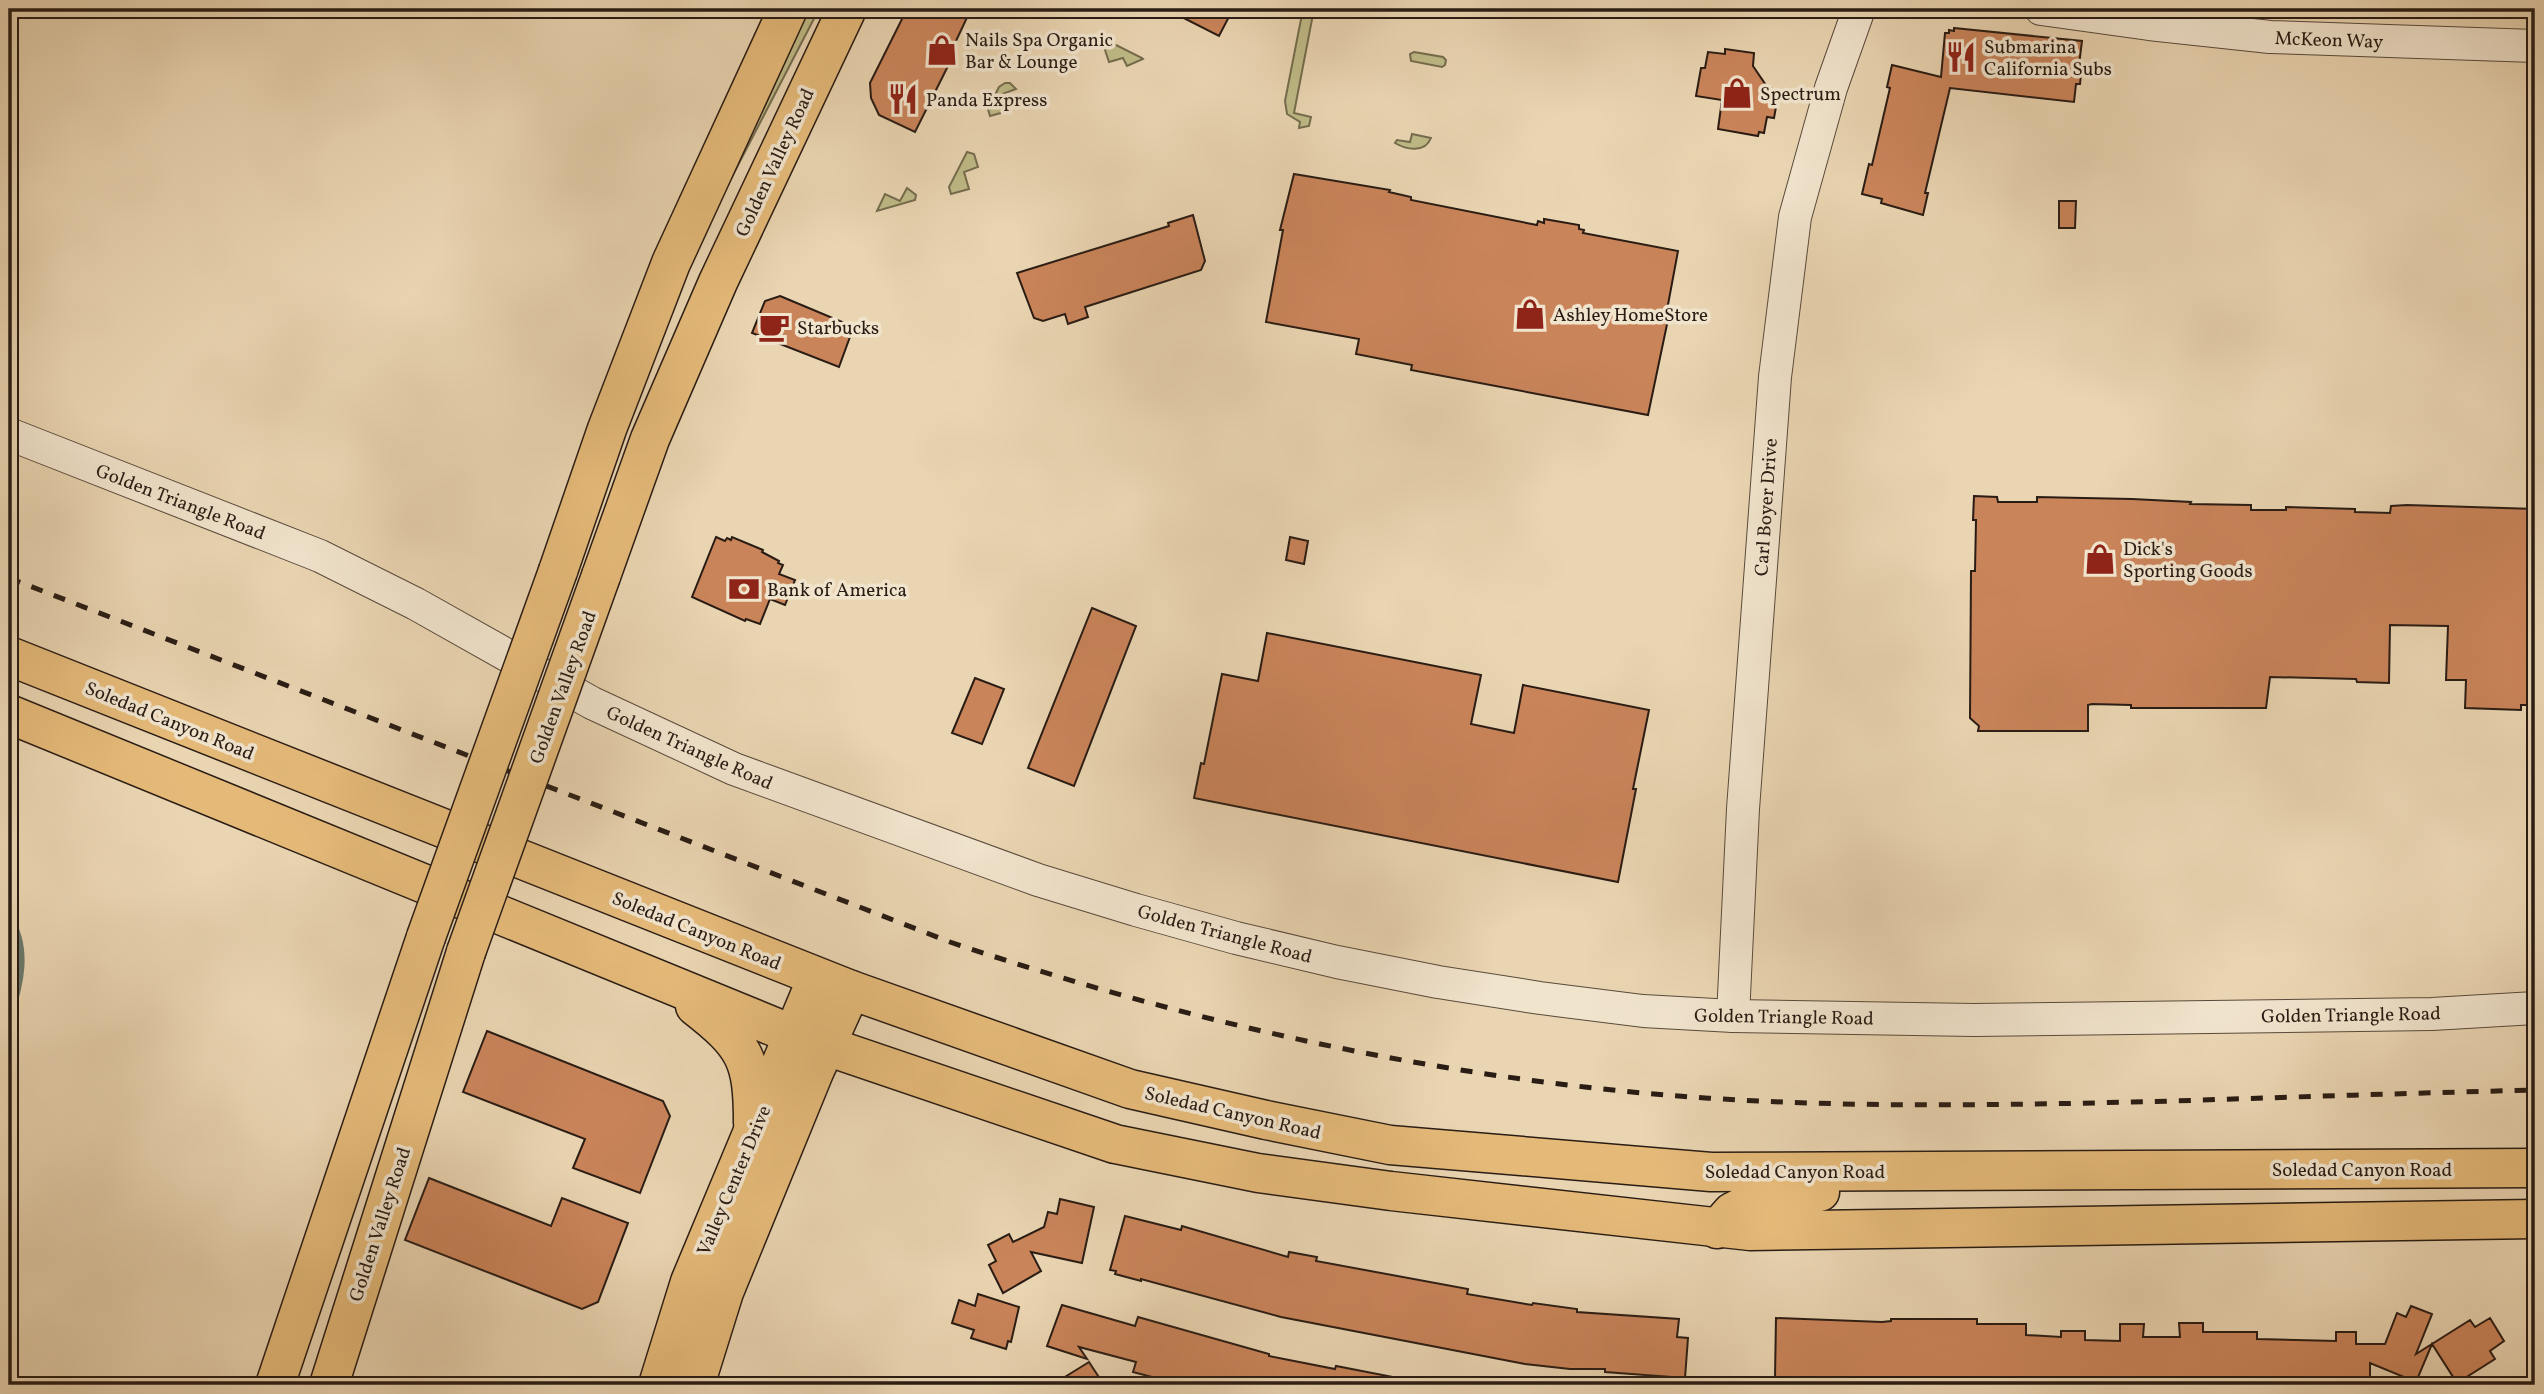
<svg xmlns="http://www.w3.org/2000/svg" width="2544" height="1394" viewBox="0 0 2544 1394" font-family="Vollkorn,serif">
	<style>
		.green { fill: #bfbb87; stroke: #746c4e; stroke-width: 2 }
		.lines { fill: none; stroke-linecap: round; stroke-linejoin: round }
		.stream { stroke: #6c7a6c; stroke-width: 6 }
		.building { fill: #ca845a; stroke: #291c14; stroke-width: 2 }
		.minor-casing { stroke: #594a3c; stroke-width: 34 }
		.major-casing { stroke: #291c14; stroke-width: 41 }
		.minor { stroke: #f1e4cd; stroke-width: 32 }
		.major { stroke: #e5ba79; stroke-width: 38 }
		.rail { stroke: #291c14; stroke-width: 5; stroke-dasharray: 12 12; stroke-linecap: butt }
		.major-bridge-casing { stroke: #291c14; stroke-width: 41; stroke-linecap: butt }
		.major-bridge { stroke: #e5ba79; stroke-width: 38 }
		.labels { text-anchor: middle; stroke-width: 7; stroke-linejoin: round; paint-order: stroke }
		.poi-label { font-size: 19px; fill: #291c14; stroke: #f1e4cd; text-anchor: start }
		.street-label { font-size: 19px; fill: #291c14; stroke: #f1e4cd }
	</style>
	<rect width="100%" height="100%" fill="#ead5b2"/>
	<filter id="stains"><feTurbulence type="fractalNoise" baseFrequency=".00286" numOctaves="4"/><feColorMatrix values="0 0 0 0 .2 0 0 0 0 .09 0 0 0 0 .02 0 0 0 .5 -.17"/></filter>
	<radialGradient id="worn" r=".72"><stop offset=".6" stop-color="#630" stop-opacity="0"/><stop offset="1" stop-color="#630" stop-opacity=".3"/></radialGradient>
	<g class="green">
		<path d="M802,9H819L720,200Z"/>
		<path d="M1303,9H1314L1294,113L1311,117L1309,126L1299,128L1300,122L1287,114L1285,101Z"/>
		<path d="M1108,41L1142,58L1143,59L1127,66L1123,58L1109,62L1103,44Z"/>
		<path d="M1414,52L1443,57L1446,60L1445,65L1442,67L1411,61L1410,54Z"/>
		<path d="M1005,83H1010L1016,89L1002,94L1008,111L990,116L988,109L999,87Z"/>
		<path d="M1412,134L1431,138C1425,153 1407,150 1395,143L1397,140L1410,142Z"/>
		<path d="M967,152L974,154L978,167L964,172L969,189L951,194L949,187Z"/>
		<path d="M907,188L916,195L915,200L877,211L885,194L900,201Z"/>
	</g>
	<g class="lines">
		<path class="stream" d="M9,916C30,948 21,986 9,1019"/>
	</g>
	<g class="building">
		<path d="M907,9H971L948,58L951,60L915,132L879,115L871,98L870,83Z"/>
		<path d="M1166,9H1233L1219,36Z"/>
		<path d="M1954,28L2082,41L2079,65H2082L2080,84H2076L2074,102L1950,88L1925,193H1928L1923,215L1881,203L1882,199L1862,194L1869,164L1872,165L1890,88L1887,87L1892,65L1941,77L1945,33H1949V30L1954,31Z"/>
		<path d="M1725,49L1754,53L1753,66L1768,88L1779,90L1774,118L1767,117L1764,133L1759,132L1758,136L1718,129L1722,100L1696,96L1701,68H1705L1708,52L1725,54Z"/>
		<path d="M1294,174L1390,190L1389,192L1411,197V200L1537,225L1538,221L1544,223V219L1579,225V229L1584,230L1583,233L1678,251L1667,310H1670L1648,415L1411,370L1412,365L1356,354L1359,339L1266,322L1283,230H1280Z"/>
		<path d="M2059,201H2076L2075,228H2059Z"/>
		<path d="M1193,215L1205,261L1201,270L1085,307L1088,317L1068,324L1065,314L1043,321L1034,318L1017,273L1169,226L1168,223Z"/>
		<path d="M780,296L847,324L851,334L839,367L752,333L765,301Z"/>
		<path d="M1974,496L1997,497L1998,502H2037V497L2132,499L2191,502L2190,504L2251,505V510H2286V507L2355,509V512L2390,513L2391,506L2407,505L2535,509V705H2521V710L2465,708L2466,680H2446L2448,626L2390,625L2389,683L2357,682L2356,679L2270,677L2266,708H2131V705L2092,704L2088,705V731H1978L1979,726L1970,718L1971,571H1975L1976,520H1973Z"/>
		<path d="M716,537L725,541L727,538L731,540L732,537L763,550L762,552L779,561L778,563L783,565L779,574L795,580L785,605L770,599L760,624L746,619L745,621L692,597Z"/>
		<path d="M1290,537L1308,541L1304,564L1286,560Z"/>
		<path d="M1092,608L1136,626L1074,786L1028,768Z"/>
		<path d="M1267,633L1481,675L1471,724L1514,733L1523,685L1649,710L1633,789H1636L1618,882L1194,798L1201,763L1204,764L1222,674L1258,681Z"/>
		<path d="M975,678L1004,689L982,744L952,733Z"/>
		<path d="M487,1031L663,1101L670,1116L640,1193L573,1168L585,1139L463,1092Z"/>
		<path d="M429,1178L551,1226L562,1198L628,1223L598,1302L582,1309L405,1240Z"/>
		<path d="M1060,1199L1094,1207L1082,1263L1031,1252L1041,1271L1003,1293L989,1265L996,1261L988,1245L1009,1234L1013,1242L1044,1227L1048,1212L1057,1214Z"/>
		<path d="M1125,1216L1181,1230L1182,1226L1288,1257L1289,1252L1317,1257L1316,1261L1468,1289L1467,1294L1532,1305L1533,1303L1577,1309V1312L1679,1319L1677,1337L1688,1338L1685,1378L1605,1372V1369H1570L1525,1364L1281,1317L1141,1279V1281L1115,1274L1116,1271L1110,1270Z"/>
		<path d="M978,1294L1019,1307L1011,1342L1008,1341L1006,1349L971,1338L974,1330L952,1323L959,1300L975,1306Z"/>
		<path d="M1062,1305L1135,1326L1138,1317L1269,1354V1356L1335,1369L1336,1366L1393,1377L1392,1385H1170L1171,1382L1133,1372L1136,1362L1079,1347L1087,1359L1047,1346Z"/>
		<path d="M2411,1306L2432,1314L2416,1354L2470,1320L2475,1327L2490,1318L2504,1341L2490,1351L2495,1359L2457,1383L2432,1344L2416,1382L2370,1363V1385H2225V1383L2120,1380L1882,1382V1379L1775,1378L1776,1318L1882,1322L1891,1321V1319H1977V1324H2026V1335L2061,1337V1331H2085V1340L2120,1341V1324H2144L2143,1337H2180L2179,1323H2203V1332H2257V1339L2336,1341V1332H2356V1344H2385L2397,1313L2406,1317Z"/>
		<path d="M1089,1362L1104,1385H1052Z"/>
	</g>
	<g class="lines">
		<defs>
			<g id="minor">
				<path d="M2041,9L2149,24L2270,37L2535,46"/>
				<path d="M9,434L320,556L416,604L592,703L734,769L1038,880L1136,910L1236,938L1337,962L1438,982L1540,998L1643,1011L1733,1016L1974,1020L2432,1014L2535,1008"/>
				<path d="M1733,1016L1743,809L1775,377L1795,217L1831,88L1859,9"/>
			</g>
			<g id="major">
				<path d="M558,571L607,429L671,263L788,9"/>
				<path d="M601,576L650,439L718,282L847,9"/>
				<path d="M9,656L851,990L1130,1089L1266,1120L1390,1145L1711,1172L2535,1168"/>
				<path d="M9,714L794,1035L1115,1144L1258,1173L1391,1191L1750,1231L2535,1219"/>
				<path d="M695,1006C745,1045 753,1059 753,1123"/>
				<path d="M1717,1229L1732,1212L1752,1202L1820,1192"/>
				<path d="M275,1385L426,937"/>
				<path d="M329,1385L466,952"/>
				<path d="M658,1385L690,1282L817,978"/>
				<path d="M695,1385L724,1292L814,1072L851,990"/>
			</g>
		</defs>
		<use href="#minor" class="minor-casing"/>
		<use href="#major" class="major-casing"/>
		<use href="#minor" class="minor"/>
		<use href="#major" class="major"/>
		<path class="rail" d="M9,578L950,942C1158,1012 1366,1062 1585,1087C1780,1110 1977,1106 2173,1101C2294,1097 2414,1093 2535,1090"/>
		<defs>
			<g id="major-bridge">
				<path d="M426,937L558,571"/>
				<path d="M466,952L601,576"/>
			</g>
		</defs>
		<use href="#major-bridge" class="major-bridge-casing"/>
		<use href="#major-bridge" class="major-bridge"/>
	</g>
	<defs>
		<symbol id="shop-bare" viewBox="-9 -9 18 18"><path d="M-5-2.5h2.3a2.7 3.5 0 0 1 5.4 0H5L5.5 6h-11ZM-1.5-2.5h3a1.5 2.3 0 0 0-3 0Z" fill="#8f2418" stroke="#f1e4cd" stroke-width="2.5" paint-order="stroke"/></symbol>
		<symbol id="restaurant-bare" viewBox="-9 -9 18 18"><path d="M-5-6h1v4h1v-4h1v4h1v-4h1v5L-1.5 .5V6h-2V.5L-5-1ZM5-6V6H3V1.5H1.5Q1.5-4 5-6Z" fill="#8f2418" stroke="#f1e4cd" stroke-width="2.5" paint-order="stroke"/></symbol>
		<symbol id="cafe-bare" viewBox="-9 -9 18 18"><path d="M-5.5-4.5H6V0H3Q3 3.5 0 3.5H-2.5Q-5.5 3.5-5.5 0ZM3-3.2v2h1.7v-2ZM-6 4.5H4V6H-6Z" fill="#8f2418" stroke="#f1e4cd" stroke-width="2.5" paint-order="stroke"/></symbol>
		<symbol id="bank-bare" viewBox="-9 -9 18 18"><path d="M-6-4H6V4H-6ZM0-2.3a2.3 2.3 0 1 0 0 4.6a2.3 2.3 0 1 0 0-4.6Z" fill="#8f2418" stroke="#f1e4cd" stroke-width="2.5" paint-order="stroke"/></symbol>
	</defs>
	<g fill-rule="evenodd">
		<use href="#shop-bare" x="920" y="28" width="44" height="44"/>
		<use href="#restaurant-bare" x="1939" y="35" width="44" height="44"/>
		<use href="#shop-bare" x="1715" y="71" width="44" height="44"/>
		<use href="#restaurant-bare" x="881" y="77" width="44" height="44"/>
		<use href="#shop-bare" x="1508" y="292" width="44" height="44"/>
		<use href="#cafe-bare" x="752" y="305" width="44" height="44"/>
		<use href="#shop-bare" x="2078" y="537" width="44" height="44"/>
		<use href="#bank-bare" x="722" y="567" width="44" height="44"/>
	</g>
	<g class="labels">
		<g class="poi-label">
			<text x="965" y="46">Nails Spa Organic<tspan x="965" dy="22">Bar &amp; Lounge</tspan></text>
			<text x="1984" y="53">Submarina<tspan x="1984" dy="22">California Subs</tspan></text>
			<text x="1760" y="100">Spectrum</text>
			<text x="926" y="106">Panda Express</text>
			<text x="1553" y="321">Ashley HomeStore</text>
			<text x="797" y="334">Starbucks</text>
			<text x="2123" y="555">Dick's<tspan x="2123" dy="22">Sporting Goods</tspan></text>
			<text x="767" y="596">Bank of America</text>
		</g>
		<g class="street-label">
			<text transform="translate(2329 39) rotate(2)" y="7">McKeon Way</text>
			<text transform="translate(774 162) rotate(-65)" y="7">Golden Valley Road</text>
			<text transform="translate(181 501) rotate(21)" y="7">Golden Triangle Road</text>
			<text transform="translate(1765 507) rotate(-86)" y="7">Carl Boyer Drive</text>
			<text transform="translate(562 687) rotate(-70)" y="7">Golden Valley Road</text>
			<text transform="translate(170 720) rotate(22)" y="7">Soledad Canyon Road</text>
			<text transform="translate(690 747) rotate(24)" y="7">Golden Triangle Road</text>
			<text transform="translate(697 930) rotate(22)" y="7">Soledad Canyon Road</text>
			<text transform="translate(1225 933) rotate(15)" y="7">Golden Triangle Road</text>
			<text transform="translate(2351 1014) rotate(-1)" y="7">Golden Triangle Road</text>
			<text transform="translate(1784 1016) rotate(1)" y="7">Golden Triangle Road</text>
			<text transform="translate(1233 1112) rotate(13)" y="7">Soledad Canyon Road</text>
			<text x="2362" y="1176">Soledad Canyon Road</text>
			<text x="1795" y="1178">Soledad Canyon Road</text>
			<text transform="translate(733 1180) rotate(-67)" y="7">Valley Center Drive</text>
			<text transform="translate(379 1224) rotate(-72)" y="7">Golden Valley Road</text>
		</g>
	</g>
	<rect width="2544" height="1394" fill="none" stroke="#ead5b2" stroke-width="35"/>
	<rect x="10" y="10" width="2523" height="1373" fill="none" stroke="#291c14" stroke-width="3.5"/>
	<rect x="18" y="18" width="2509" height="1359" fill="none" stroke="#291c14" stroke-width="2"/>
	<rect width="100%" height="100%" filter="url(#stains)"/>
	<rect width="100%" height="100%" fill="url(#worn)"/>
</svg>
